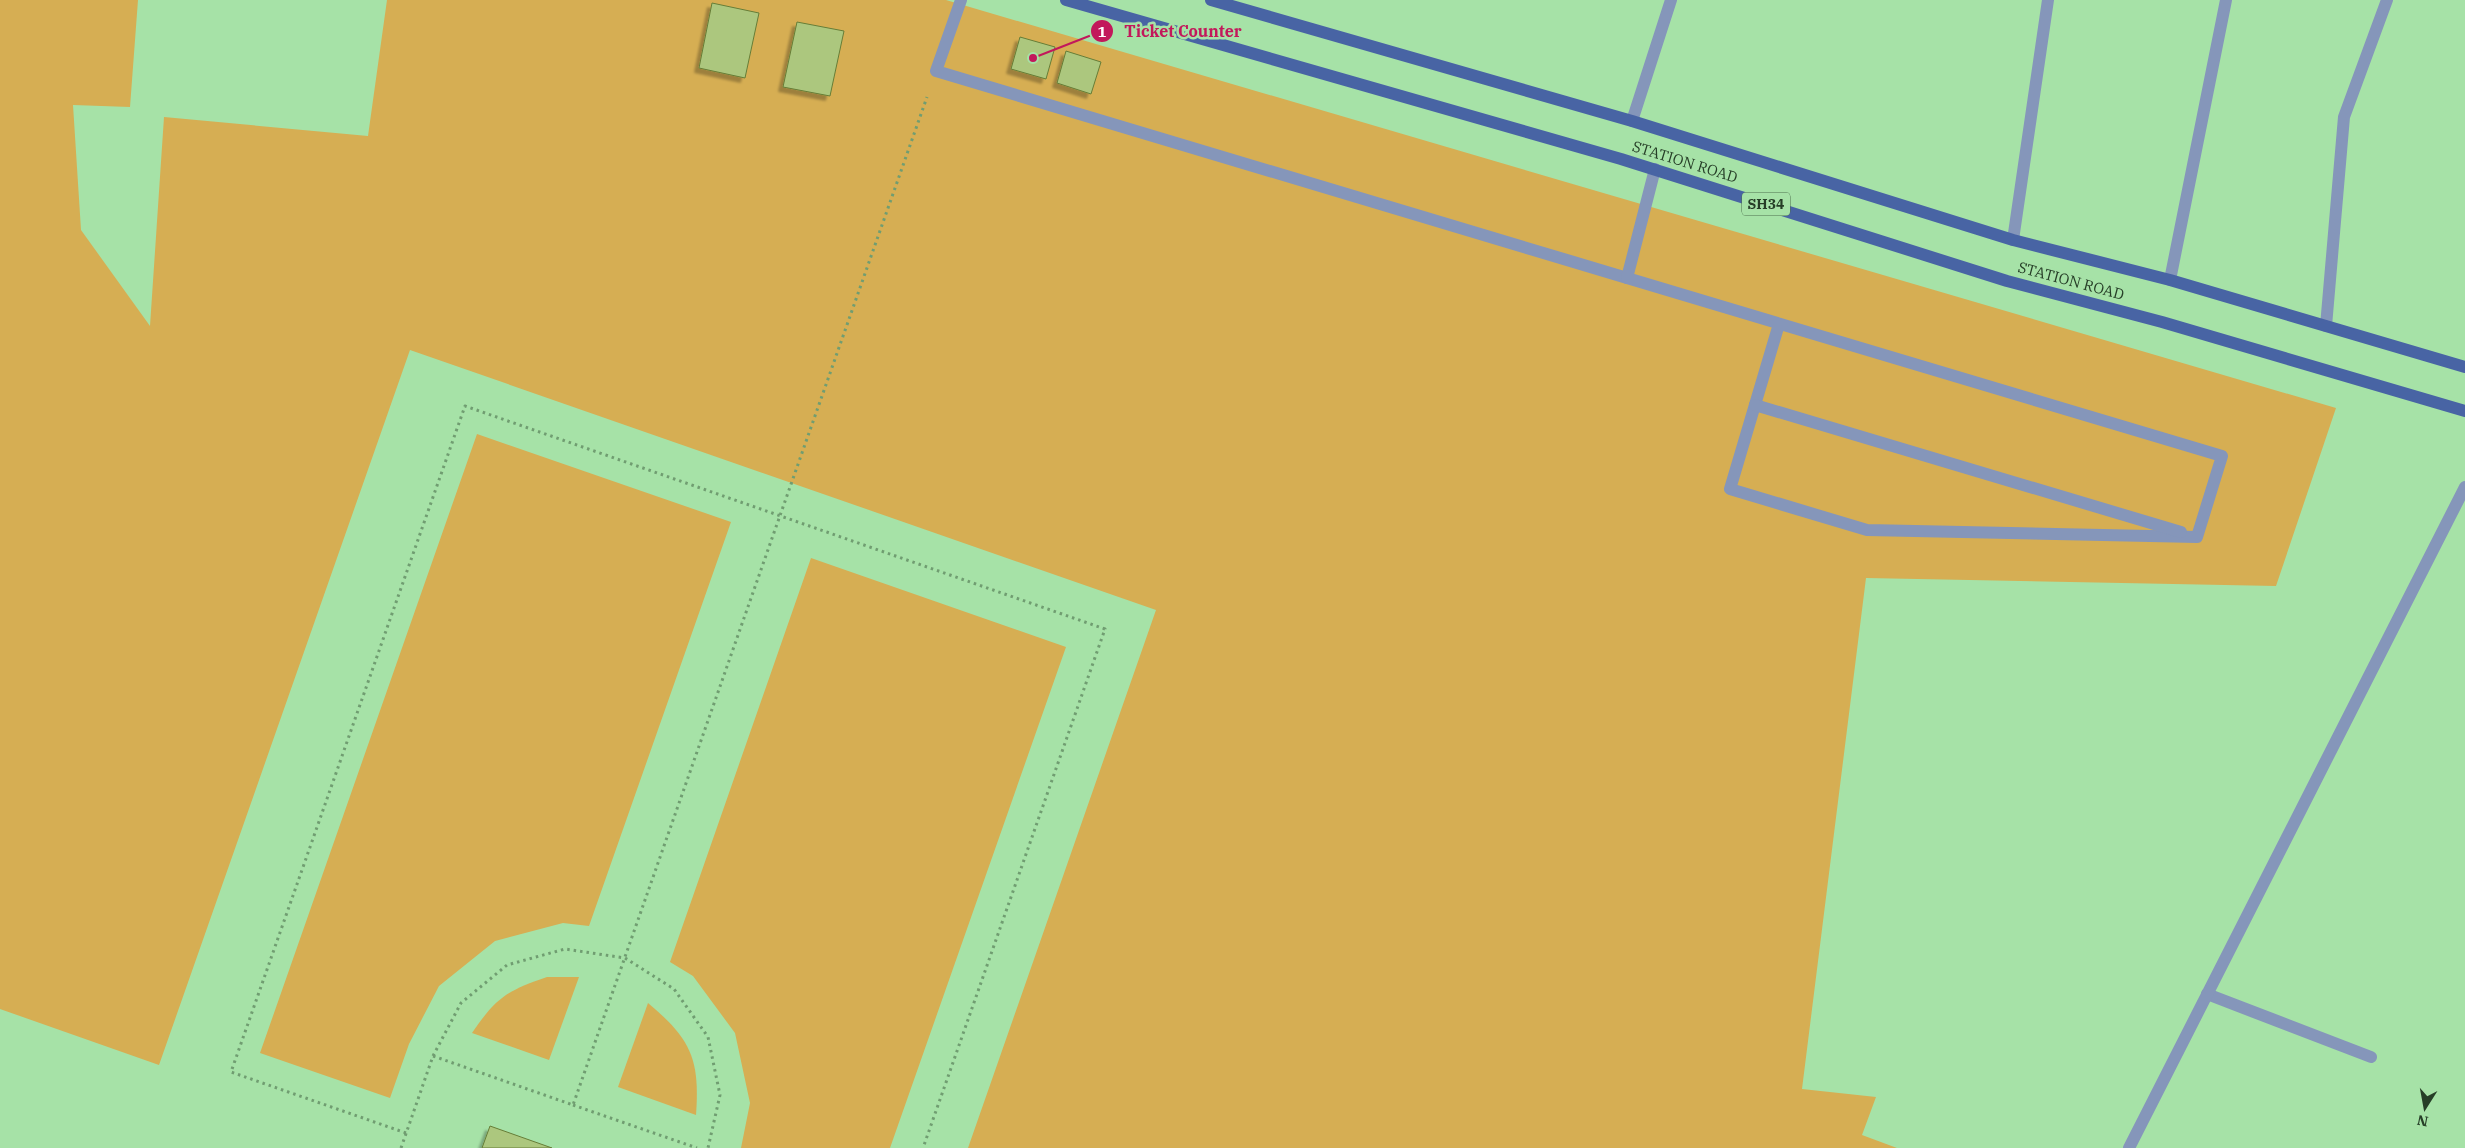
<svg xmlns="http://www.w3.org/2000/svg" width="2465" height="1148" viewBox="0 0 2465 1148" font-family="'IBM Plex Serif',serif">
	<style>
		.green { fill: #d6ae53 }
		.building { fill: #acc77e; stroke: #667d37; filter: url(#shadow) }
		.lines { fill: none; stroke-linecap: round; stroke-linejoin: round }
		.path { stroke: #709d71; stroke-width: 3; stroke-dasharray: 2.5 4; stroke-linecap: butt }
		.service { stroke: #8596ba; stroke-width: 12 }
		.minor { stroke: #8596ba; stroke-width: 12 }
		.primary { stroke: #4864a4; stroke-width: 12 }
		.labels { text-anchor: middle; stroke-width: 5; stroke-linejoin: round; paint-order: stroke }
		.shield { fill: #a6e2a7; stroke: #4c6f4d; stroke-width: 1 }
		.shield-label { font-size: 14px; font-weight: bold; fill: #263e27 }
		.street-label { font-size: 15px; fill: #263e27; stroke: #a6e2a7 }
		.leader { fill: none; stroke: #c2185b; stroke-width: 2 }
		.callout-dot { fill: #c2185b; stroke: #a6e2a7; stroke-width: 2 }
		.mark-label { font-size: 15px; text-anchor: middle; font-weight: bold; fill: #fff }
		.callout-label { font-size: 16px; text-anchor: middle; font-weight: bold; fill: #c2185b; stroke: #a6e2a7; stroke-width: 5; stroke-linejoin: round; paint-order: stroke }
	</style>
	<defs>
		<filter id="shadow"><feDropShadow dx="-4.5" dy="4.5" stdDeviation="1" flood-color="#0004"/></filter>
	</defs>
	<rect width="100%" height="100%" fill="#a6e2a7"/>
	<g class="green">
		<path d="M0,0H138L130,107L73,105L81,230L150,326L164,117L368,136L387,0H946L2336,408L2276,586L1866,578L1802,1089L1876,1097L1862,1135L1897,1148H968L1156,610L410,350L159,1065L0,1009Z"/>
		<path d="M477,434L731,522L589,926L563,923L495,941L439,986L409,1044L390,1098L260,1053Z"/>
		<path d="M811,558L1066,647L890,1148H741L750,1103L735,1033L693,976L670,962Z"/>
		<path d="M547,977H579L549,1060L472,1033C496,998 506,991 547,977Z"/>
		<path d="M648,1003C691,1039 700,1059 696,1115L618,1087Z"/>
	</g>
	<g class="building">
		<path d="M712,3L759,13L745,78L699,68Z"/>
		<path d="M797,22L844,31L830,96L783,87Z"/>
		<path d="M1020,37L1055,47L1046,79L1011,69Z"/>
		<path d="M1066,51L1101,62L1091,94L1057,83Z"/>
		<path d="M490,1126L552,1148H482Z"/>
	</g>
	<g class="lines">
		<g class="path">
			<path d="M433,1056L461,1003L507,965L565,949L625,958L674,989L708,1037L720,1095L708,1148"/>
			<path d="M573,1105L697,1148"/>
			<path d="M406,1133L231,1072L465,406L1105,629L923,1148"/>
			<path d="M401,1148L433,1056L573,1105L927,97"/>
		</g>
		<g class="service">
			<path d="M961,0L936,71L1627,278"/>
			<path d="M1655,169L1627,278L2222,456L2197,537L1867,530L1730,489L1779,324"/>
			<path d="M1755,405L2181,532"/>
		</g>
		<g class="minor">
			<path d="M1632,121L1671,0"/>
			<path d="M2013,240L2048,0"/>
			<path d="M2170,280L2226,0"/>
			<path d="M2326,326L2344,117L2387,0"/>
			<path d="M2207,994L2371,1057"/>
			<path d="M2129,1148L2465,487"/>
		</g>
		<g class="primary">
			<path d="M1066,0L1621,159L2007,281L2162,322L2465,411"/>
			<path d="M1211,0L1632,121L2013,240L2170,280L2465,367"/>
		</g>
	</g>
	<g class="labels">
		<rect class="shield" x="1742" y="192.5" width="48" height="23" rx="4"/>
		<g class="shield-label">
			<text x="1766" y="209">SH34</text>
		</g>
		<g class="street-label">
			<text transform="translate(1685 162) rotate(17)" y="5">STATION ROAD</text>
			<text transform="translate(2071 281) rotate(15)" y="5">STATION ROAD</text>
		</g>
	</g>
	<path class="leader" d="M1033 58L1102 31"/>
	<g class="callout-dot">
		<circle cx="1033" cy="58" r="5"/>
		<circle cx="1102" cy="31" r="12"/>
	</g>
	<g class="mark-label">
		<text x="1102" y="37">1</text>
	</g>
	<g class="callout-label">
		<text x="1183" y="37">Ticket Counter</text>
	</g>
	<g transform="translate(2425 1108) rotate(191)" stroke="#a6e2a7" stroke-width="4" paint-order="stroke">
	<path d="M0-4L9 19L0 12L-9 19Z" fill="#263e27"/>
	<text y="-8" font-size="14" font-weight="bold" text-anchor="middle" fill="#263e27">N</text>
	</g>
</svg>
